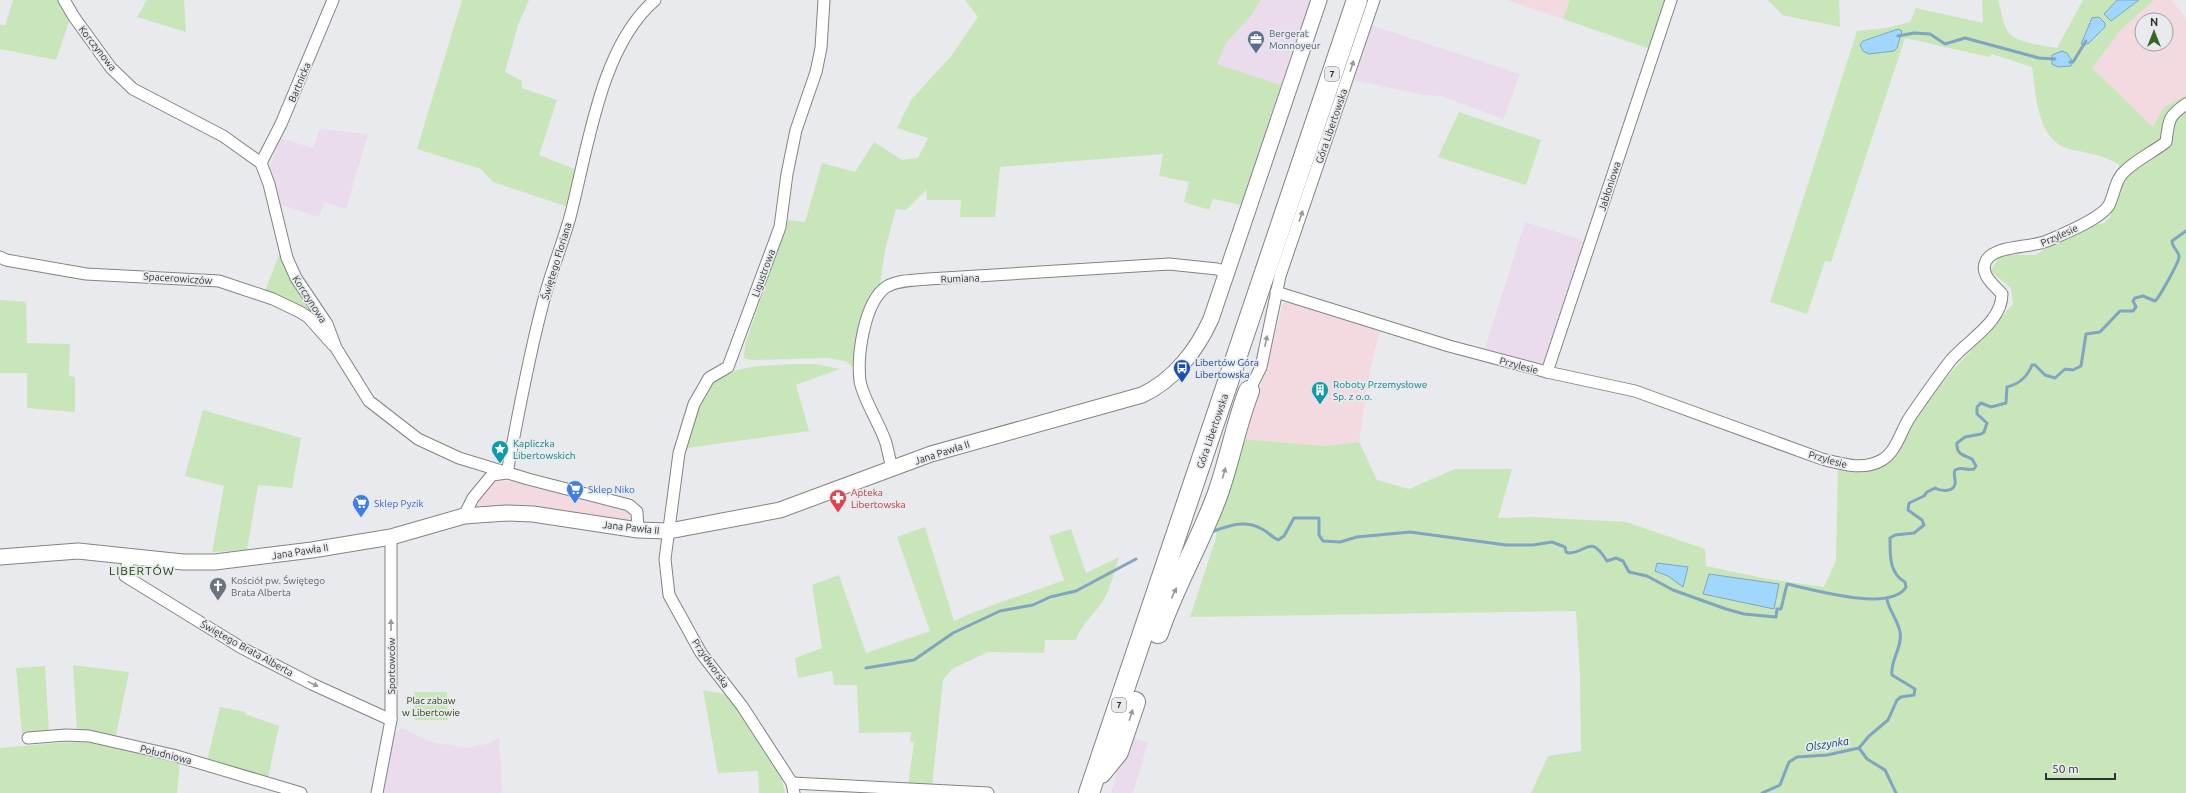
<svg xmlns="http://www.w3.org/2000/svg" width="2186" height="793" viewBox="0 0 2186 793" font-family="Ubuntu,sans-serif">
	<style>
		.commercial { fill: #f3d9e0; fill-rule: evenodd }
		.industrial { fill: #eadbed }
		.green { fill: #c8e6ba }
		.water { fill: #a1d6fd; stroke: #7fa5c0 }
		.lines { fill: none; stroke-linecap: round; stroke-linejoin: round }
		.stream { stroke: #7fa5c0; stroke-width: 3 }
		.street-casing { stroke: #818385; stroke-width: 13 }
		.secondary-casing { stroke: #818385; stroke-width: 17 }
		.highway-casing { stroke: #818385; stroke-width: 22 }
		.street { stroke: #fff; stroke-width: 11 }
		.secondary { stroke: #fff; stroke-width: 15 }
		.highway { stroke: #fff; stroke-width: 20 }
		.oneway { fill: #989899 }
		.labels { text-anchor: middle; stroke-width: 3.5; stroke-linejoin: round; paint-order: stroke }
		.shield { fill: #e9eaed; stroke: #68696b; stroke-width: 1 }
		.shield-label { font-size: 9px; font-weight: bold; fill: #313233 }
		.service-label { font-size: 10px; fill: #4e5e75; stroke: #e9eaed; text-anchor: start }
		.street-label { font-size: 10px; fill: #313233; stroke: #e9eaed }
		.transit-label { font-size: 10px; fill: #164399; stroke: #e9eaed; text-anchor: start }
		.culture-label { font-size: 10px; fill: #0d838f; stroke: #e9eaed; text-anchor: start }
		.shop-label { font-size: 10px; fill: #366cbe; stroke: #e9eaed; text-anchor: start }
		.health-label { font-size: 10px; fill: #be3a42; stroke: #e9eaed; text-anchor: start }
		.worship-label { font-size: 10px; fill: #5b616d; stroke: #e9eaed; text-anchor: start }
		.park-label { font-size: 10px; fill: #244310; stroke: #e9eaed }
		.water-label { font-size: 11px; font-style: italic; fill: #004468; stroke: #e9eaed }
		.quarter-label { font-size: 12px; letter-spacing: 1px; fill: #194203; stroke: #e9eaed }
	</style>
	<rect width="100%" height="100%" fill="#e9eaed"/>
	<g class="commercial">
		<path d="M1507,0H1570L1563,19Z"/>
		<path d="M2154,0H2172L2186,19V95L2163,108L2153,127L2092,68L2121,30ZM2142,20H2166V44H2142Z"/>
		<path d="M1289,302L1380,330L1371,365L1359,442L1326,446L1242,439L1265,375L1283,303Z"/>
		<path d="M500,481H517L624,507L634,514L635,527L527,510L475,508L491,484Z"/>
	</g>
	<g class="industrial">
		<path d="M1261,0H1310L1281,85L1216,64L1226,43L1250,17Z"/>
		<path d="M1371,25L1520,74L1503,119L1441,96L1424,95L1353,80Z"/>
		<path d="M320,129L368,134L346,209L324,202L319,217L282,205L279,208L269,169L280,138L313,148Z"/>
		<path d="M1525,222L1585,241L1544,367L1484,352Z"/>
		<path d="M402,728L428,741L466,748L491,743L499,737L502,793H382L394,734Z"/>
		<path d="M1127,737L1148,742L1133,793H1111Z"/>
	</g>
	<g class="green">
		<path d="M13,0H58L69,22L56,60L0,49V24L5,26Z"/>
		<path d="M147,0H184L186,32L137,17Z"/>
		<path d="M462,0H529L518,25L505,72L522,81V88L557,100L539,155L577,170L568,207L493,182L481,169L417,149Z"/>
		<path d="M965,0H1261L1250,17L1226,43L1217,64L1281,85L1241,205L1213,199L1209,210L1184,202L1189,182L1159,176L1163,154L1000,167L995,217H960L961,200H927L926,190L906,210L896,209L885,250L880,284L864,309L860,325L857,370L845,361L828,358L751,360L744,358L745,345L788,220L805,222L822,163L855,172L874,142L902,160L918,158L928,138L897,128L911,100L952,55L978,17Z"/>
		<path d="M1570,0H1666L1650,49L1563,19Z"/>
		<path d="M1768,0H1839L1840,27L1782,15Z"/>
		<path d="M1982,0H1998C2001,10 2003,25 2009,33C2018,43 2045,46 2057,48L2083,0H2154L2121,30L2092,68L2153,127L2163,108L2186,95V793H1531L1548,756L1581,751L1580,676L1576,611L1190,617L1216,538L1217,506L1242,439L1326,446L1359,442L1377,480L1409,489L1455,469H1512L1498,518L1531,517L1626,522L1705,549L1706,566L1768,579L1824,587L1836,561L1838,470L1873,469L1885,464L1938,387L2013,304L2011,288L1990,271L2001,255H2036L2075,229L2104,223L2110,217L2122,180L2119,165C2104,155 2087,153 2069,149C2037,141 2036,94 2032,67L1992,54L1989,57L1905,38L1831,262L1825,261L1807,314L1770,302L1857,31L1886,28L1910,22L1916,8L1983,23Z"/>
		<path d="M1459,112L1541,140L1526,185L1438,157Z"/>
		<path d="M280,252L329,334C309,315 292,298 265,291Z"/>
		<path d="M0,300L26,302L27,343L70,344L69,376L75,377V412L27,408V373H0Z"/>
		<path d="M791,364H815L840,369L796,385L809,431L687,448C692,433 695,417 700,403C717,364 754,367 791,364Z"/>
		<path d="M203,410L301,438L292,488L258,485L247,550L212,552L224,486L185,476Z"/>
		<path d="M925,527L954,621C989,604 1028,594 1064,580L1049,536L1071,529L1086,573L1119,557C1114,571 1111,588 1103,601C1094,614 1081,625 1076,640H1045L1044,653L988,652L952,669L943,680L932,787L908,786L914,742H910L911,732L859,733L857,685H834L832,671L798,678L795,658L822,648L812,585L839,575L866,653L930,631L897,537Z"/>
		<path d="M73,665L129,672L116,735L77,732Z"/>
		<path d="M45,666L49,733L22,734L16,668Z"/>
		<path d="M703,690L729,695L780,770L785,793H759L758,771L718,773Z"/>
		<path d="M414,692H447L448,720H415Z"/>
		<path d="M220,707L245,712V714L279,726L268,778L207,761Z"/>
		<path d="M69,742L101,743L180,762L177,793H0V748Z"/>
	</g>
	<g class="water">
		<path d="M2117,0H2139L2111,21L2104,14Z"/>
		<path d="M2099,17L2105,23V27L2088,44H2081L2092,18Z"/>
		<path d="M1898,29L1902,31L1897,48L1894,51L1869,54L1863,51L1860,45L1863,41Z"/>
		<path d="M2062,51L2067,53L2073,62L2071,66L2058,67L2052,64V55Z"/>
		<path d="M1657,563L1688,567L1683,587L1668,576L1655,571Z"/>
		<path d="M1709,574L1779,584L1774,609L1703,594Z"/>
	</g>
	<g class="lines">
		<g class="stream">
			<path d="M1898,36L1914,33L1930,34L1945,44L1965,38L2039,58L2055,59"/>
			<path d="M2070,62H2073L2086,41"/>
			<path d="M1211,532C1228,526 1245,519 1262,529C1268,532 1272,537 1278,540L1284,536L1294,518H1319V535L1323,541L1340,542L1357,537L1410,532L1506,545H1533L1552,542L1565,547L1566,552L1569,553C1588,552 1590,534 1607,561L1616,558L1623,561L1629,572L1647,576L1673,590L1726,609L1744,614L1776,617L1777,609H1781L1787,584C1811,589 1891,613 1906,587L1905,582C1889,573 1890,555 1890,538L1895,535L1914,533L1924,525L1922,520L1908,510L1909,503L1924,496L1927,492L1935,488C1940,491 1953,493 1955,484C1956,479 1953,475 1955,470C1962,466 1967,471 1974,469L1976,466L1972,459C1964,455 1956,455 1957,443L1965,437L1981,434L1984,432L1987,423L1977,414V407L1981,403L1991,407L2006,403L2007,387C2020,384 2027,377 2032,365H2035L2045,375L2055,378L2065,369L2073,370L2081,366L2086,334L2100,332L2120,311H2133L2136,307L2133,301L2135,298L2143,296L2155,301C2159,298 2179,262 2179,257C2179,251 2172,248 2172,241L2186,231"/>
			<path d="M866,668L914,660L953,633L1000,611L1033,605L1050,597L1076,591L1136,559"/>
			<path d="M1859,748L1867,759L1885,770L1896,793"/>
			<path d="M1762,793L1780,785L1789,762L1797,757L1827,755L1859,748L1869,736L1888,720L1897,700L1901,697L1914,695L1915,689L1892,675C1890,660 1903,647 1900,632C1898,620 1889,611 1887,599"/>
		</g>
		<defs>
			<g id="street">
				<path d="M64,0L74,17L111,68L133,89L223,136L261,163L269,184L287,258L296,278L327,324L336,348L369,401L418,439L459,458L528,479L629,505L637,512L638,530"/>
				<path d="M261,163L281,124L333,0"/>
				<path d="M0,257L6,260L86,274L219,281L273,299L300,312L308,317L333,345"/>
				<path d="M1276,292L1449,346L1547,372L1635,391L1822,459C1842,464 1863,471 1882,460C1897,451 1901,430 1910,417C1923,398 1937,378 1951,360C1968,340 2002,322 2002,294C1994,285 1979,274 1986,261C1994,245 2031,248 2047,241C2063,234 2101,219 2109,205C2115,193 2115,179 2126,170C2138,159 2153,152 2166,142C2169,121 2167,117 2186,104"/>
				<path d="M1547,372L1671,0"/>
				<path d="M1249,391L1261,367L1280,276L1374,0"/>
				<path d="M892,469C890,460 888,451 886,443C880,424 863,399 860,381C857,355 864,303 886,287C897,280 915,280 928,279L1169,264L1217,269L1228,273"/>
				<path d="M464,516L473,498L492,475L507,473C518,416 528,359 543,303C550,274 562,246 570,217C588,149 600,47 655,0"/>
				<path d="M129,556L125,576L242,648L312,684L391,720"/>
				<path d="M28,738L66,735L89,736L173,755L301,793"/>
				<path d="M792,783L988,793"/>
				<path d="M377,793L391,720V537"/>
				<path d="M794,793L792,783L742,706L701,653L669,595L665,559L679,453L694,404L709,378L728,367L780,227L787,174L796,130L816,72L821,48L824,0"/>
			</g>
			<path id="secondary" d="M0,557L78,551L183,562H215L312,550L391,537L464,516L506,513L533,514L638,530L669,531L780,510L931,454L1142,395C1174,380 1197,350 1211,319L1319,0"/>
			<g id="highway">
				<path d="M1158,633C1174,585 1201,541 1218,493C1230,459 1236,424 1249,391"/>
				<path d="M1101,773L1118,752L1135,702"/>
				<path d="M1089,793L1357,0"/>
			</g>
		</defs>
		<use href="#street" class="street-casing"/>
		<use href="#secondary" class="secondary-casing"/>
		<use href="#highway" class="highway-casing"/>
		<use href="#street" class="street"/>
		<use href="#secondary" class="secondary"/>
		<use href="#highway" class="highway"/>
	</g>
	<defs><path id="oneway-solid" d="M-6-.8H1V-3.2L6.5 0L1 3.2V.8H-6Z"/></defs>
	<g class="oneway">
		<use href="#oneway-solid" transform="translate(1352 66) rotate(-72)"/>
		<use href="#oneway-solid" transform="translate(1301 216) rotate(-71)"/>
		<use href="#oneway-solid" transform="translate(1266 341) rotate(-78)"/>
		<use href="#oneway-solid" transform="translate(1224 473) rotate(-74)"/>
		<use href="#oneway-solid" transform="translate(1174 593) rotate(-65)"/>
		<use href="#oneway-solid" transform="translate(391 625) rotate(-90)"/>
		<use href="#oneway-solid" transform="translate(313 684) rotate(26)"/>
		<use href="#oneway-solid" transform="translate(1131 715) rotate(-72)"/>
	</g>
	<defs>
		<symbol id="office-pin" viewBox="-11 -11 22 30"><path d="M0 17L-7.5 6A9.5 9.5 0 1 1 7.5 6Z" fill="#5c6f8a" stroke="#e9eaed"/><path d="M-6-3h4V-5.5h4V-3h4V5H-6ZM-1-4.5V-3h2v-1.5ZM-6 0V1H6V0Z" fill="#fff"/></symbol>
		<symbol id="bus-pin" viewBox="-11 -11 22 30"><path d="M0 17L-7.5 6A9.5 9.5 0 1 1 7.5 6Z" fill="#1a4fb4" stroke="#e9eaed"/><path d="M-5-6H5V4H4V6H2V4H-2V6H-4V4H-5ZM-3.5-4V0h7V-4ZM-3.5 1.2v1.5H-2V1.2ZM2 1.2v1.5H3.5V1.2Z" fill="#fff"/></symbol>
		<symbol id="building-pin" viewBox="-11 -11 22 30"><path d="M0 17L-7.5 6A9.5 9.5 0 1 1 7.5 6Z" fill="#0f9aa8" stroke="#e9eaed"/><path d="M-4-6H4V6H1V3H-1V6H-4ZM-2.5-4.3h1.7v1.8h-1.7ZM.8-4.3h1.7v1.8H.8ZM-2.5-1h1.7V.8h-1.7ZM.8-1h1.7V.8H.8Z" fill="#fff"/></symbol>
		<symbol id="sight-pin" viewBox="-11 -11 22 30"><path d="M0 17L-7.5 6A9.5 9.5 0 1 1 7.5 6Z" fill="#0f9aa8" stroke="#e9eaed"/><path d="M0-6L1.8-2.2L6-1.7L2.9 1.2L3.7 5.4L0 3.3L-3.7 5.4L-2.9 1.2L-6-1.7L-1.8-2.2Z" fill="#fff"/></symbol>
		<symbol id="supermarket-pin" viewBox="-11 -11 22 30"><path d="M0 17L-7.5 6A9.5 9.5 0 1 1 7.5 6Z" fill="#3f7fe0" stroke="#e9eaed"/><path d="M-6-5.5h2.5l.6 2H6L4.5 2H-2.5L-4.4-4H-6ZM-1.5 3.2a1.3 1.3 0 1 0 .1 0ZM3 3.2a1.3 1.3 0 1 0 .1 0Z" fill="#fff"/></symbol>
		<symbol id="pharmacy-pin" viewBox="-11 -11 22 30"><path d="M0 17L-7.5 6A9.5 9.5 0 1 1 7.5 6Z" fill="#e0444e" stroke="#e9eaed"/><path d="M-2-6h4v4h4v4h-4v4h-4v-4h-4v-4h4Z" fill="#fff"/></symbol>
		<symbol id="church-pin" viewBox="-11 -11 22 30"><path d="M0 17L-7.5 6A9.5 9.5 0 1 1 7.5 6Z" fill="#6b7280" stroke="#e9eaed"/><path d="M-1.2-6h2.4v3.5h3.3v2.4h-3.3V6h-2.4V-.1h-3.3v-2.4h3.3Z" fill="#fff"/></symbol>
	</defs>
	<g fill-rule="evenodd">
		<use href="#office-pin" x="1246" y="29" width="20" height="27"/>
		<use href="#bus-pin" x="1172" y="358" width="20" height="27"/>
		<use href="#building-pin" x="1310" y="380" width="20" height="27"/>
		<use href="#sight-pin" x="490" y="439" width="20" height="27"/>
		<use href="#supermarket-pin" x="565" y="479" width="20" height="27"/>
		<use href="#pharmacy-pin" x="828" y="488" width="20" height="27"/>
		<use href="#supermarket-pin" x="351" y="493" width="20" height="27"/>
		<use href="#church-pin" x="208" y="576" width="20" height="27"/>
	</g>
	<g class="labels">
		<g class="shield">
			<rect x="1325" y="67" width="14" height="14" rx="3"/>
			<rect x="1112" y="698" width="14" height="14" rx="3"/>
		</g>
		<g class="shield-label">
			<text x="1332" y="77">7</text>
			<text x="1119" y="708">7</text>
		</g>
		<g class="service-label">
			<text x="1269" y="37">Bergerat<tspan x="1269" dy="12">Monnoyeur</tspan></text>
		</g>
		<g class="street-label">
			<text transform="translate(98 48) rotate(52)" y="4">Korczynowa</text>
			<text transform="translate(299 82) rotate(-67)" y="4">Bartnicka</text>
			<text transform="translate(1331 126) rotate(-71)" y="4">Góra Libertowska</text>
			<text transform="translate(1609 186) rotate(-72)" y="4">Jabłoniowa</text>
			<text transform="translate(2059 235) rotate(-24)" y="4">Przylesie</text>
			<text transform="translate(556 261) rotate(-73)" y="4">Świętego Floriana</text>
			<text transform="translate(763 273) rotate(-70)" y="4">Ligustrowa</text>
			<text transform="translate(178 278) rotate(4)" y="4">Spacerowiczów</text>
			<text transform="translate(960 278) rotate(-2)" y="4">Rumiana</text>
			<text transform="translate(310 299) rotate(57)" y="4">Korczynowa</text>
			<text transform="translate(1519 365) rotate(15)" y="4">Przylesie</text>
			<text transform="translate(1212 431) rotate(-71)" y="4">Góra Libertowska</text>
			<text transform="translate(942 452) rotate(-18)" y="4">Jana Pawła II</text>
			<text transform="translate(1828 459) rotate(16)" y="4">Przylesie</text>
			<text transform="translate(631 527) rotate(6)" y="4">Jana Pawła II</text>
			<text transform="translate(300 551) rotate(-9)" y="4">Jana Pawła II</text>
			<text transform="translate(247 648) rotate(29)" y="4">Świętego Brata Alberta</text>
			<text transform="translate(711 663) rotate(55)" y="4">Przydworska</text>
			<text transform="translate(391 666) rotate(-90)" y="4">Sportowców</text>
			<text transform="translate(166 754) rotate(14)" y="4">Południowa</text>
		</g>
		<g class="transit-label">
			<text x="1195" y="366">Libertów Góra<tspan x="1195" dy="12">Libertowska</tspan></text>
		</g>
		<g class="culture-label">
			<text x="1333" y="388">Roboty Przemysłowe<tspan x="1333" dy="12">Sp. z o.o.</tspan></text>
			<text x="513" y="447">Kapliczka<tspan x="513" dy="12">Libertowskich</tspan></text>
		</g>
		<g class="shop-label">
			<text x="588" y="493">Sklep Niko</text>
			<text x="374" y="507">Sklep Pyzik</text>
		</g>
		<g class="health-label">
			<text x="851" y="496">Apteka<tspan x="851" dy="12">Libertowska</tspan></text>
		</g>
		<g class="worship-label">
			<text x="231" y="584">Kościół pw. Świętego<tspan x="231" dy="12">Brata Alberta</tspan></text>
		</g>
		<g class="park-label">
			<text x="431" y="704">Plac zabaw<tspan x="431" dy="12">w Libertowie</tspan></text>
		</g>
		<g class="water-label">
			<text transform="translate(1827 744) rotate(-9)" y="4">Olszynka</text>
		</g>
		<g class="quarter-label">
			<text x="142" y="575">LIBERTÓW</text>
		</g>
	</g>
	<g transform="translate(2154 32)"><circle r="19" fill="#e9eaed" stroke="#9fa0a3"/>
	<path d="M0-3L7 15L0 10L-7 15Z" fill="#386625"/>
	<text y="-6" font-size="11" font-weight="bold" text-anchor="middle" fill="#313233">N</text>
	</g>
	<path d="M2046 773v6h69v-6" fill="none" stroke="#313233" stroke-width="2"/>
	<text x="2052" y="773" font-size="12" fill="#313233" stroke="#e9eaed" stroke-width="3" paint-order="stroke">50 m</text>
</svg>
